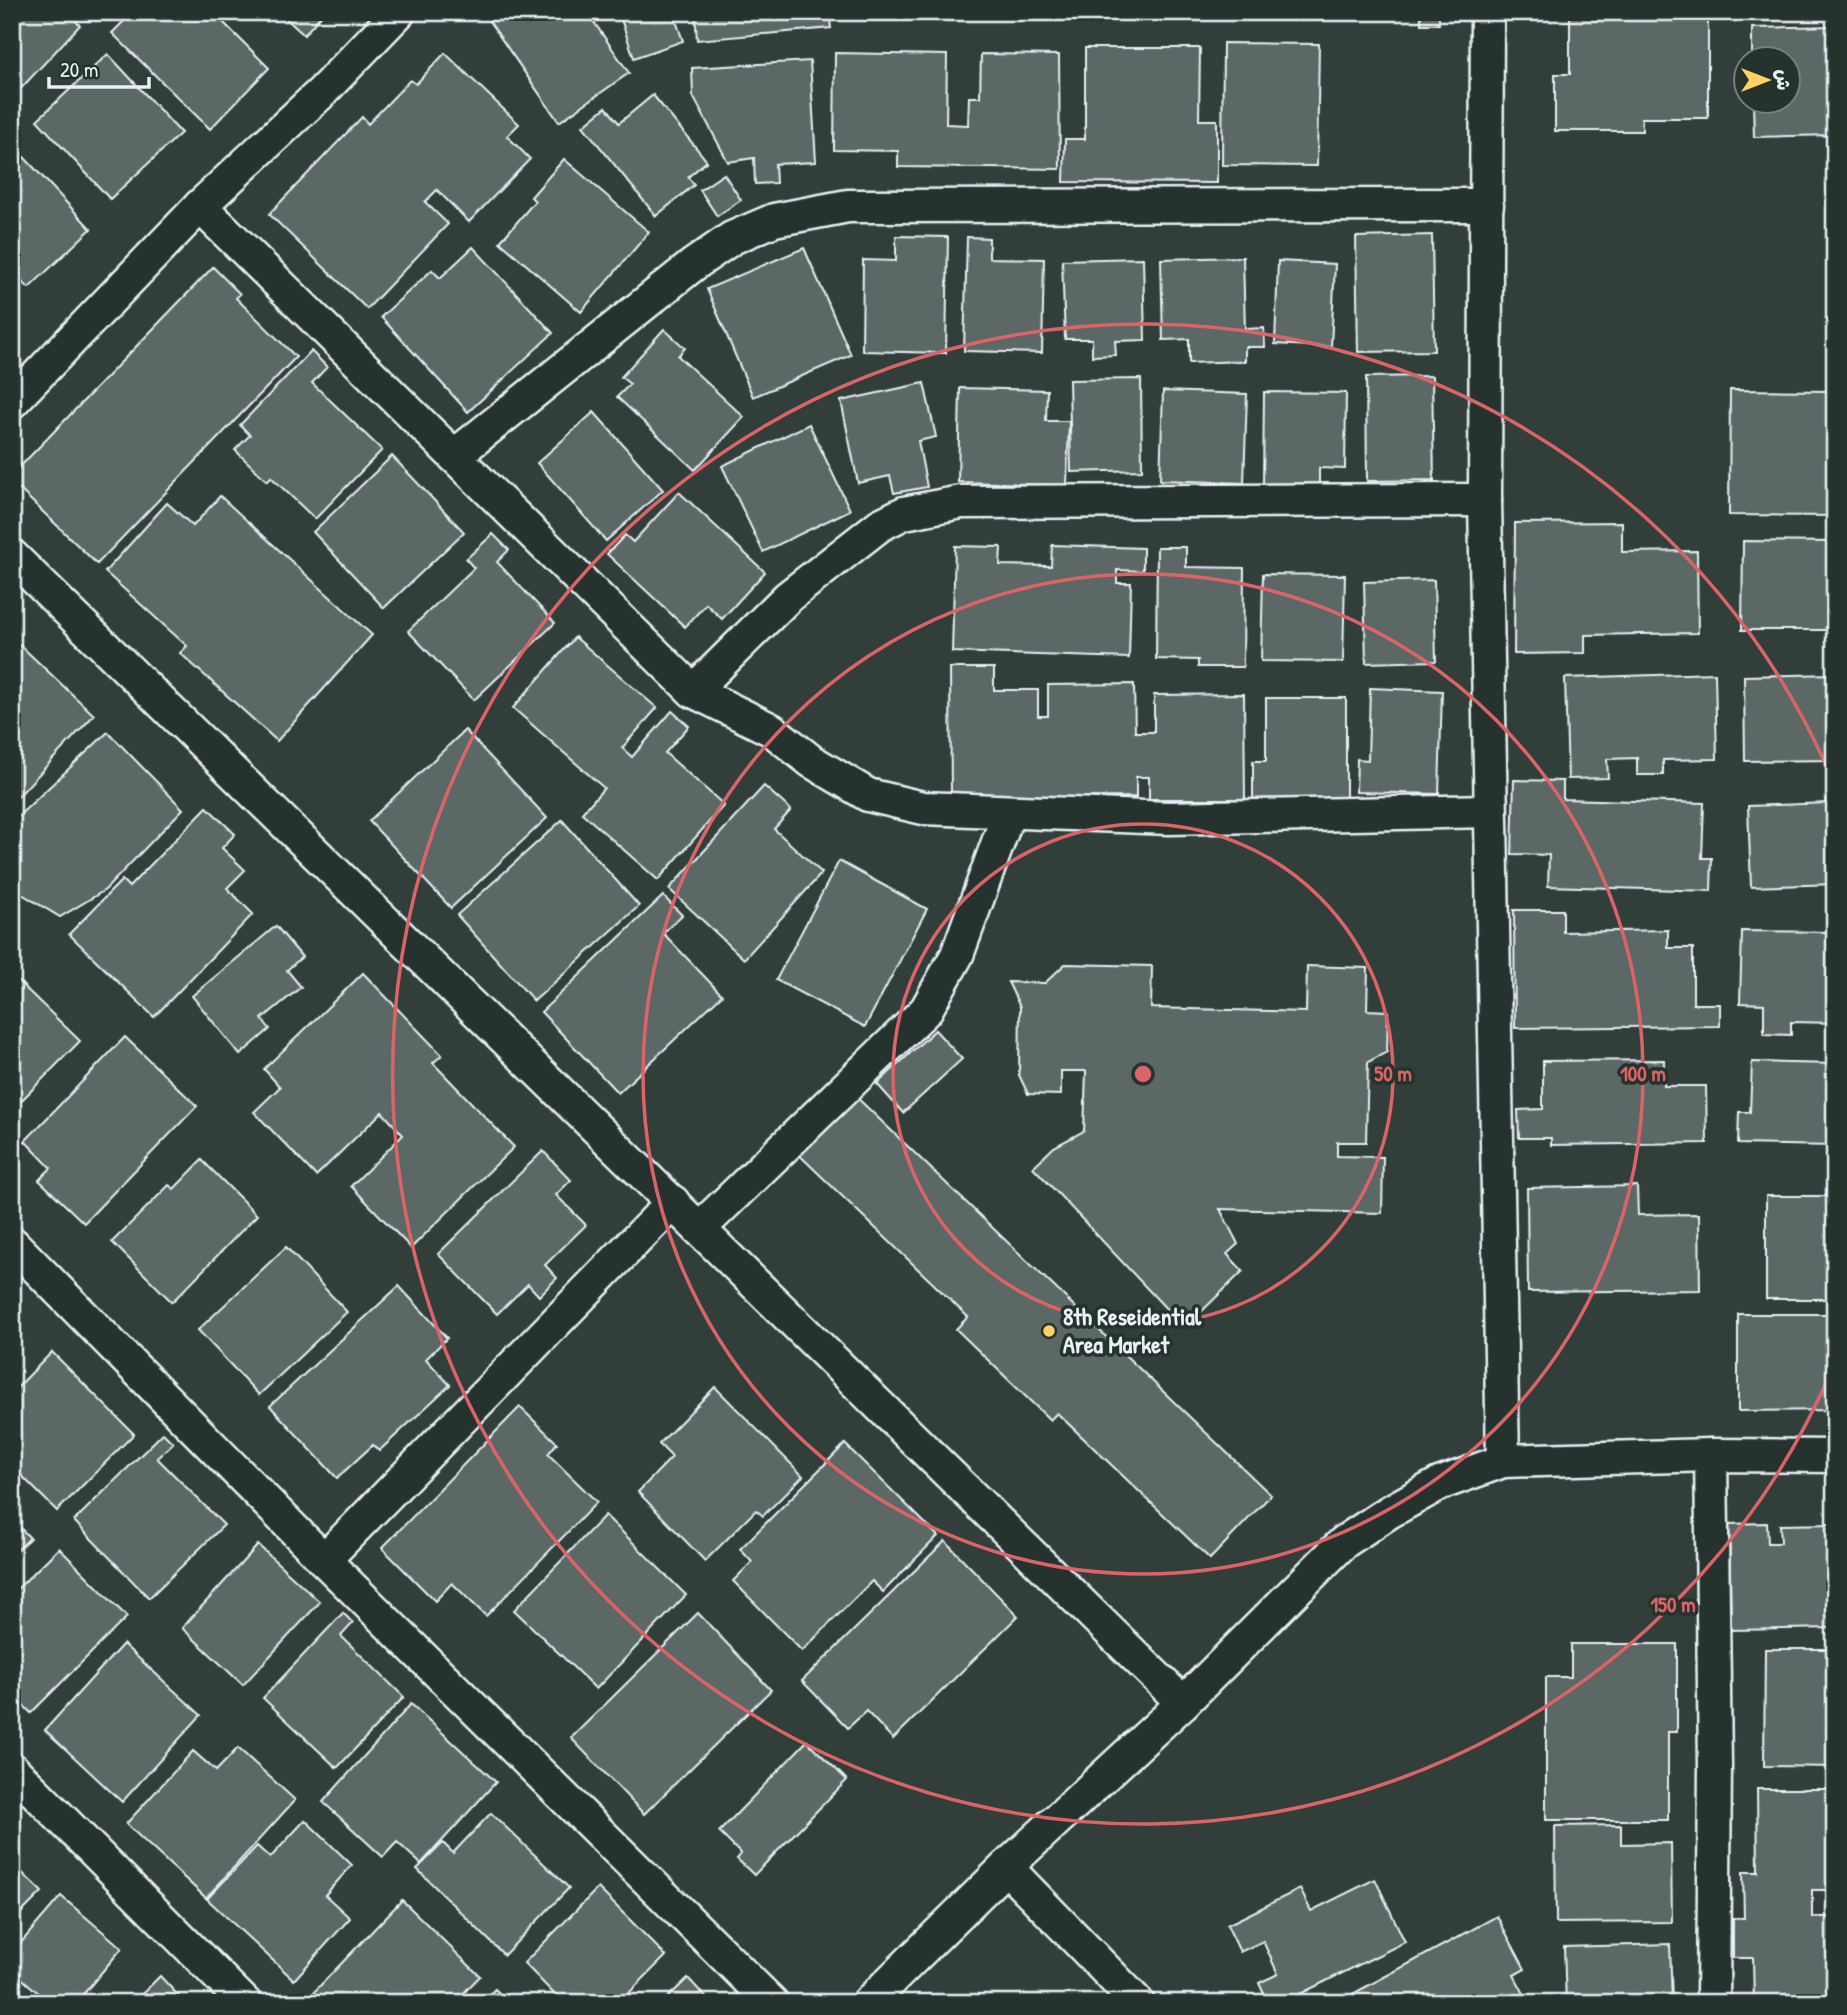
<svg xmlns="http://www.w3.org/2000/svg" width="1847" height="2015" viewBox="0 0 1847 2015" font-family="'Patrick Hand','Playpen Sans Arabic',sans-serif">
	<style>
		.building { fill: #5c6865; stroke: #e8f1f8; stroke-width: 2 }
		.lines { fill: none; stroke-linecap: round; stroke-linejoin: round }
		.minor-casing { stroke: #e8f1f8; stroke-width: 37 }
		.minor { stroke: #26332d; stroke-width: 32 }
		.ring { fill: none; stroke: #db6466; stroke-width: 3.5 }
		.poi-dot { fill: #ffd166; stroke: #26332d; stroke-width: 2.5 }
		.labels { text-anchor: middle; stroke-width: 7; stroke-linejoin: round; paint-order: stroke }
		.poi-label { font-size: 24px; font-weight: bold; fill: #e8f1f8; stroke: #26332d; text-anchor: start }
		.centre { fill: #db6466; stroke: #26332d; stroke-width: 3.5 }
		.ring-label { font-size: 21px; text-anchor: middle; font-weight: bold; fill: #db6466; stroke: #26332d; stroke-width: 7; stroke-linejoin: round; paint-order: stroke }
	</style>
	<rect width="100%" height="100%" fill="#323e39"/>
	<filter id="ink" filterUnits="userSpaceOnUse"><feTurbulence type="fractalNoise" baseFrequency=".0143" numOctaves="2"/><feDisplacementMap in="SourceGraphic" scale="14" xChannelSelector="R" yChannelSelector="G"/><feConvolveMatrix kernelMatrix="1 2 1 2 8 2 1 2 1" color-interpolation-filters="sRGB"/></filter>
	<g filter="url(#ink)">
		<g class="building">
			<path d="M12,12H66L80,25L13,97Z"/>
			<path d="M133,12H213L269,68L210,129L112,33Z"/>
			<path d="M279,12H324L304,35Z"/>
			<path d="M502,12H587L629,73L559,122L489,21Z"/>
			<path d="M629,12H673L683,41L634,58L620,16Z"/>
			<path d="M695,12H829L831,28L697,40Z"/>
			<path d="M842,12H947V20L842,18Z"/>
			<path d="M1212,12H1276V19L1212,18Z"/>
			<rect x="1421" y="12" width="18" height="12"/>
			<path d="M1570,12H1717L1708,15V118H1642V131H1555V74H1570Z"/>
			<path d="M1835,26V135L1754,137L1753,102H1787V60H1752V28Z"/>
			<path d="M1223,43L1319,44L1317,166L1222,165Z"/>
			<path d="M1085,48H1200L1199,120H1217V183L1064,182L1065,139H1085Z"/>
			<path d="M445,53L519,124L507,136L530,159L469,222L437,190L425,202L448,224L367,309L269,214L362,117L368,124L410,80L416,84Z"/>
			<path d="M835,53L947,55L946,124L968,125L969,97H980L981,54L1059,55L1060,169L898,167V151L834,150Z"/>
			<path d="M108,54L181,133L110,199L37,120Z"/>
			<path d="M810,61L816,162L775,164L776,183L755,184L754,158L728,162L693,96L692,68Z"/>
			<path d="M653,95L707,161L688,177L694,185L656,216L583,126L606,107L619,123Z"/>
			<path d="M24,157L91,229L29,288L12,273V167Z"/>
			<path d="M564,159L649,232L581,312L500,242L535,201L531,197Z"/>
			<path d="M724,174L741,200L717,216L700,190Z"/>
			<path d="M1432,235L1434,351L1358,352L1356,237Z"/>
			<path d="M896,236L948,237L946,353L862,351L863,260L896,261Z"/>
			<path d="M967,237L989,238V258L1044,259L1042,353L964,351Z"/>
			<path d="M473,247L553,333L468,412L381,317L432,270L440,278Z"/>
			<path d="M804,248L851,355L753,397L707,289Z"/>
			<path d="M1243,257L1245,329L1264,328L1265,347H1245V361L1189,363V339L1163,340L1161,259Z"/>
			<path d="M1143,258L1145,340L1115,341L1116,355L1092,356V339H1065L1062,260Z"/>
			<path d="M1278,261L1335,264L1331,347L1275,344Z"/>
			<path d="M213,267L240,294L236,298L296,357L97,564L12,482V475Z"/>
			<path d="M664,329L685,348L678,356L744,417L695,470L617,397L630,384L621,377Z"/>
			<path d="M311,351L327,367L312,383L382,450L315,519L271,477L267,481L235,450L250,435L240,425Z"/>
			<path d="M1432,376L1434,480L1367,481L1366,377Z"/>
			<path d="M1141,379L1142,470L1071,472L1069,380Z"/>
			<path d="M924,383L936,437L918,441L927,487L894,493L890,476L858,483L841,401Z"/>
			<path d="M960,388L1047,390L1046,421H1069L1067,485L958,482Z"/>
			<path d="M1730,390L1835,391V516L1729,515Z"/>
			<path d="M1163,391L1247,394L1244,483L1160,480Z"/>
			<path d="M1264,392L1346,393L1345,469L1319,468V486L1263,485Z"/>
			<path d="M594,412L663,490L606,541L537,463Z"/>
			<path d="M809,424L850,510L763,552L722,466Z"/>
			<path d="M392,456L464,532L384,608L313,532Z"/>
			<path d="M679,492L765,572L722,619L706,604L685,627L607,554L625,535L633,542Z"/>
			<path d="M220,496L372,635L277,741L180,653L187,646L105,572L167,503L193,526Z"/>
			<path d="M1622,522V552L1697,551L1698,633L1585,635V653L1514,654L1515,523Z"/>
			<path d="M493,534L509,550L497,562L555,623L474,700L408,631L474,568L466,559Z"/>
			<path d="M1743,541L1835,542V630H1742Z"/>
			<path d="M1052,545L1143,548V571L1117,570V583H1131L1129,658L952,652L955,546L1001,547L1000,565L1051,566Z"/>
			<path d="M1157,547H1186V567L1244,568L1243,667H1198V660L1156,659Z"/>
			<path d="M1263,574L1345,575L1343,662L1261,661Z"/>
			<path d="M1434,580L1436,661L1366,663L1364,582Z"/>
			<path d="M575,637L657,708L622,748L632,757L672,711L689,726L665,753L724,805L658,880L582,813L604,788L513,708Z"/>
			<path d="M20,645L94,715L12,803V653Z"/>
			<path d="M950,668H994V690H1038V716H1048V685L1134,684L1135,732H1154V695L1244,694L1245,799H1149V777H1136V797L989,798L995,794H951Z"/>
			<path d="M1715,673L1717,759L1663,760V775H1637V758L1607,759L1608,778L1568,779L1565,678Z"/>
			<path d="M1835,674V760L1745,761L1744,676Z"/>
			<path d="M1370,688L1442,691L1439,794L1356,792L1357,759L1368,760Z"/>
			<path d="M1266,698H1346V798L1253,799V761H1266Z"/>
			<path d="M465,730L547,818L451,908L369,821Z"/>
			<path d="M108,732L183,809L105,890L60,917L12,888V822Z"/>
			<path d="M1514,780L1563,781V799L1704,803L1702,858H1712L1711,891L1548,886L1549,855L1512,854Z"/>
			<path d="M764,786L791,810L774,829L822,873L744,959L669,889Z"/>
			<path d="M1828,803L1829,808H1835V884L1751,887L1748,806Z"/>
			<path d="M207,807L235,834L222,848L245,870L227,888L253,914L154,1017L69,934L122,880L129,887Z"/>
			<path d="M562,820L639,906L534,1001L457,915Z"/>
			<path d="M839,861L927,909L865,1027L776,980Z"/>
			<path d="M663,896L682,915L663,933L722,995L618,1093L541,1012Z"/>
			<path d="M1514,910H1563V932L1668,930V948H1693V1004H1720V1026L1515,1028Z"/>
			<path d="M276,926L302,957L287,970L301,987L262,1019L270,1029L240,1055L192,996Z"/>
			<path d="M1742,931L1835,932V1023L1791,1022V1035L1764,1034V1004L1740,1003Z"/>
			<path d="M1065,964L1152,966L1151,1008L1306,1012L1307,966L1368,968L1367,1010L1388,1011L1387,1052L1368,1062L1366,1142H1337V1156L1383,1157L1382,1213L1220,1209L1238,1244L1227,1254L1243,1271L1196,1317L1173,1316L1033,1167L1054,1147L1084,1131L1086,1071H1061V1095L1028,1094L1019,1075L1020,1007L1008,982L1045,983Z"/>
			<path d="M363,973L442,1055L433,1063L514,1147L411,1248L351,1186L403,1135L382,1112L316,1176L254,1112L280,1087L264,1069Z"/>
			<path d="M13,976L80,1041L12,1110V976Z"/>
			<path d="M935,1030L962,1059L903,1113L877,1084Z"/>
			<path d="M125,1037L197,1106L84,1223L39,1180L51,1168L25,1141Z"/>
			<path d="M1664,1060V1086H1706L1707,1143L1551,1145V1138H1519L1518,1110L1543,1109V1061Z"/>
			<path d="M1752,1062L1835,1064V1146L1738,1144L1739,1112H1750Z"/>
			<path d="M849,1090L1271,1495L1210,1559L1057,1413L1050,1420L956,1329L968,1317L793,1149Z"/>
			<path d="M543,1151L571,1180L556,1195L586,1225L545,1265L557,1278L539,1296L528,1284L497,1314L438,1254Z"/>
			<path d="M202,1160L257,1215L172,1302L112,1242L169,1185L174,1189Z"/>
			<path d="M1830,1185H1835V1299H1766V1196H1830Z"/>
			<path d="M1637,1186L1638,1215L1699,1214L1700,1290L1528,1292L1527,1188Z"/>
			<path d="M286,1247L347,1312L259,1395L198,1330Z"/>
			<path d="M399,1286L447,1338L426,1359L450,1385L379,1451L373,1445L337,1478L270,1406Z"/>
			<path d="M1738,1314H1835V1410L1738,1411Z"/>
			<path d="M52,1352L134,1434L57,1511L12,1466V1393Z"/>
			<path d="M715,1387L803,1476L763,1516L756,1510L705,1561L638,1492L672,1457L659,1444Z"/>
			<path d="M520,1407L557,1443L548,1454L597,1502L486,1616L452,1583L435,1601L382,1548Z"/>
			<path d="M163,1433L173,1443L157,1458L224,1525L149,1598L74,1521Z"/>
			<path d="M845,1444L938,1536L883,1592L872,1581L802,1651L733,1581L752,1562L740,1549Z"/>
			<path d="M605,1515L686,1595L596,1689L514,1610Z"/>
			<path d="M12,1519L30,1538L12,1555Z"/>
			<path d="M1767,1523L1768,1543H1781L1780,1525L1835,1524V1628L1731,1630L1729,1524Z"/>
			<path d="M945,1541L1018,1616L893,1739L866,1711L848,1728L802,1681Z"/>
			<path d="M258,1545L320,1602L243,1685L182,1628Z"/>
			<path d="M59,1548L127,1617L31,1713L12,1694V1594Z"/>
			<path d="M343,1613L353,1623L341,1636L404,1697L337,1768L263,1698Z"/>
			<path d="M698,1613L771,1690L644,1814L571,1738Z"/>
			<path d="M123,1644L201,1715L122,1802L45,1730Z"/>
			<path d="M1571,1644H1677V1732H1668V1820H1546V1677H1571Z"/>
			<path d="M1765,1649H1835V1767L1764,1766Z"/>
			<path d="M411,1704L496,1782L421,1864L397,1842L383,1857L323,1802Z"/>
			<path d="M807,1741L847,1780L754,1875L737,1859L741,1854L719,1832Z"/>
			<path d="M238,1748L295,1800L206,1898L126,1824L193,1751L216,1771Z"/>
			<path d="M1757,1789H1835V1890H1812V1917H1835V2003H1738L1754,2002L1753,1958H1733V1918H1744L1743,1872H1758Z"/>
			<path d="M491,1813L569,1888L504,1955L417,1869L443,1843L453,1853Z"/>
			<path d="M305,1820L352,1865L325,1895L350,1918L294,1980L207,1899L257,1846L270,1858Z"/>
			<path d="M1621,1825V1844L1671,1843L1672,1922L1556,1923L1555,1826Z"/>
			<path d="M12,1863L42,1892L12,1922Z"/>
			<path d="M1375,1879L1405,1942L1282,2003H1268L1259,1983L1278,1974L1263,1941L1240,1952L1227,1925L1300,1889L1311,1911Z"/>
			<path d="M598,1888L666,1956L619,2003H555L559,1999L524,1963Z"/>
			<path d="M61,1896L122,1948L76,2003H50L12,1970V1953Z"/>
			<path d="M402,1900L480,1976L454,2003H325L314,1992Z"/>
			<path d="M1497,1916L1525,1969L1514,1975L1529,2003H1336Z"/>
			<path d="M1670,1944L1672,2003H1566L1564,1947Z"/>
			<path d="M160,1976L185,2003H133Z"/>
			<path d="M688,1978L711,2003H662Z"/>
			<path d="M495,1989L509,2003H480Z"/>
		</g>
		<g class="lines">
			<defs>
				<g id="minor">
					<path d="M1487,12L1485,500L1503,1461"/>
					<path d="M200,206L693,691L772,730L811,761L868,795L923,808L1169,818L1489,811"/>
					<path d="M12,402L200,206L321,93L399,12"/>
					<path d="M454,456L693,265L732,238L774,220L848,206L1487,205"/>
					<path d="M12,556L1183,1703"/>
					<path d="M693,691L788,597L880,525L904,513L961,502L1485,500"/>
					<path d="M699,1229L926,1010L957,955L1009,812"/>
					<path d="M12,1243L324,1560L772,2003"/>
					<path d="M1711,1455L1715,1765L1713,2003"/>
					<path d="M324,1560L673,1202"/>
					<path d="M12,1769L245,2003"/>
					<path d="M1006,1867L1138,2003"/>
					<path d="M868,2003L1006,1867L1183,1703L1344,1542L1389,1512L1439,1484L1503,1461L1711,1455L1835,1456"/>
				</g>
			</defs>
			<use href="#minor" class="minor-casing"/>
			<use href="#minor" class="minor"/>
		</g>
	</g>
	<g class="ring">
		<circle cx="1143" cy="1074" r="250"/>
		<circle cx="1143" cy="1074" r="500"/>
		<path d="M1833 1367A750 750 0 1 1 1833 781"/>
	</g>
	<circle class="poi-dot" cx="1049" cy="1331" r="7"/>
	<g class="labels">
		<g class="poi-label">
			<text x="1063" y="1325">8th Reseidential<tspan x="1063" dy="28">Area Market</tspan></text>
		</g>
	</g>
	<circle cx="1143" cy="1074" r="10" class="centre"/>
	<g class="ring-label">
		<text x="1393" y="1081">50 m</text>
		<text x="1643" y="1081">100 m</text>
		<text x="1673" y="1612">150 m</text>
	</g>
	<rect width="1847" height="2015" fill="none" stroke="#26332d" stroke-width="42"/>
	<rect x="21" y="21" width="1805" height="1973" fill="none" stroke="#e8f1f8" stroke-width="2.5" filter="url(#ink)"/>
	<g transform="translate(1767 80) rotate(90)"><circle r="33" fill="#26332d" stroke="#747f7e" stroke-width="2"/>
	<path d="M0-5L12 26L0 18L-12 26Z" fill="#ffd166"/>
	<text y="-10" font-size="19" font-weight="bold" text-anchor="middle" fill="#e8f1f8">ش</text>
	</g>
	<path d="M49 77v10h100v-10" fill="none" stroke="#e8f1f8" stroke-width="3.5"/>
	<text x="60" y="77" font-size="21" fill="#e8f1f8" stroke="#26332d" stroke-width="5" paint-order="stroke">20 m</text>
</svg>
